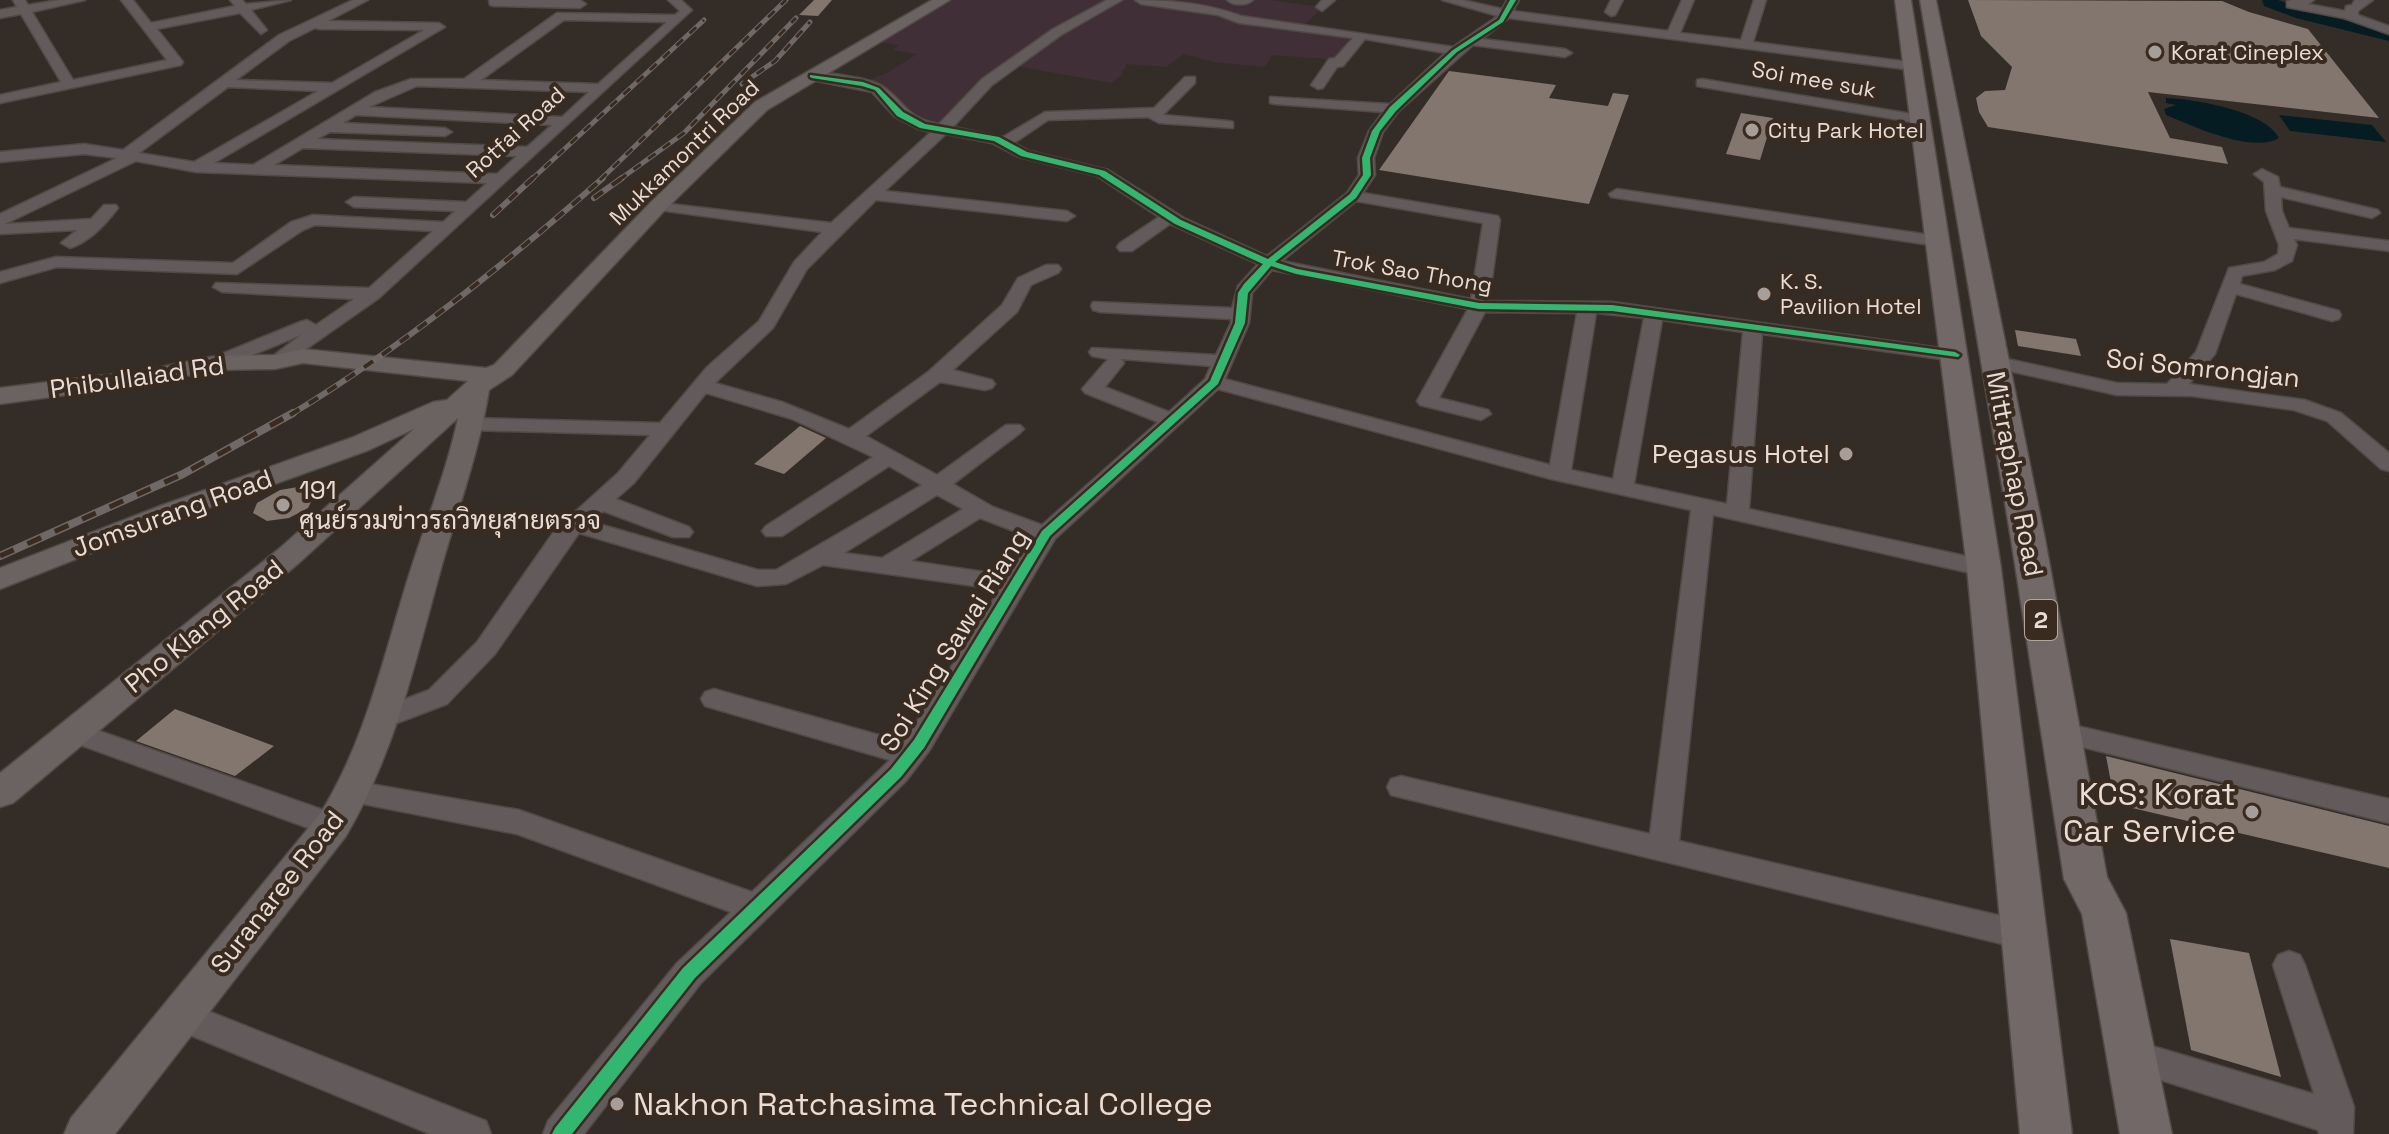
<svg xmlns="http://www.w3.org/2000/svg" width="2389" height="1134" viewBox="0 0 2389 1134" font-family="'Space Grotesk',Sarabun,sans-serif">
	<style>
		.education { fill: #402f36 }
		.water { fill: #051c23 }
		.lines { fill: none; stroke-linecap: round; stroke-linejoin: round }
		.river { fill: #051c23; fill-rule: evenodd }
		.building { fill: #83766e }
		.minor-casing { stroke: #504944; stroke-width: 3 }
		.major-casing { stroke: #504944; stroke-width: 3 }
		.highway-casing { stroke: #504944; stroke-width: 3 }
		.minor { fill: #625a5b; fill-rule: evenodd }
		.major { fill: #6b6262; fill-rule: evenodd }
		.highway { fill: #726868; fill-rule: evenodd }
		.rail-far2-casing { stroke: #6f6866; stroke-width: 5 }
		.rail-far1-casing { stroke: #6f6866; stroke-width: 6 }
		.rail-casing { stroke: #6f6866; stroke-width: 8 }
		.rail-far2 { stroke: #3a2b21; stroke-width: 3; stroke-dasharray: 9; stroke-linecap: butt }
		.rail-far1 { stroke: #3a2b21; stroke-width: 4; stroke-dasharray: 11; stroke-linecap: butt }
		.rail { stroke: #3a2b21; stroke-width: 5; stroke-dasharray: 15; stroke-linecap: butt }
		.cycleway-casing { stroke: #3a2b21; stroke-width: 5 }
		.cycleway { fill: #33b770; fill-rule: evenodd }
		.poi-dot { fill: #a89e99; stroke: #3a2b21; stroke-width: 3 }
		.labels { text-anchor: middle; stroke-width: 8; stroke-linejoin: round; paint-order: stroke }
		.far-poi-label { font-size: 22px; fill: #e7dcd6; stroke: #3a2b21; text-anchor: start }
		.far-street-label { font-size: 22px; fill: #e7dcd6; stroke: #3a2b21 }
		.shield { fill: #3a2b21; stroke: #b3a7a0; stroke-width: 2 }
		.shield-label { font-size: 24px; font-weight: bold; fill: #e7dcd6 }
		.street-label { font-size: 26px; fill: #e7dcd6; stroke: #3a2b21 }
		.poi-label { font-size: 26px; fill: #e7dcd6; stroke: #3a2b21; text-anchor: end }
		.near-poi-label { font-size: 32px; fill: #e7dcd6; stroke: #3a2b21; text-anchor: end }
	</style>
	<rect width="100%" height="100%" fill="#342c27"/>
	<g class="education">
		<path d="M950,0H1110L1056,28L978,81L940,127L923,122L866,81L889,72L917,54L893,50L899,45L878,42Z"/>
		<path d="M1122,0H1270L1323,7L1301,28L1357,36L1337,60L1272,55L1265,67L1213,62L1184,54L1166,67L1126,64L1127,66L1121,72L1124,73L1112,83L1014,66L1072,28Z"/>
	</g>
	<g class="water">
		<path d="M2166,98C2194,99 2266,111 2279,138C2252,154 2193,126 2166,115L2164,109L2176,105L2166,103Z"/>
		<path d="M2279,115L2372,125L2386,142L2290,131Z"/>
	</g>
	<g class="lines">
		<path class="river" d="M2262,0H2278L2307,11L2389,31V41L2296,18L2264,6Z"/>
	</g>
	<g class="building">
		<path d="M814,0H832L818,16L799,15Z"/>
		<path d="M1968,0L2222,1L2249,12L2308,29L2379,118L2148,92L2170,138L2222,147L2228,164L1988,127L1979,112L1976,98L1985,91L2005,90L2012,67L1981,36Z"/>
		<path d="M1449,71L1556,85L1549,98L1608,106L1613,93L1629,95L1589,204L1379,170Z"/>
		<path d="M1741,113L1773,118L1760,160L1726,154Z"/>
		<path d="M2015,330L2076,339L2081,356L2018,346Z"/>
		<path d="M800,426L826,438L784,474L754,464Z"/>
		<path d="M298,487L315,494L308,508L289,518L267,521L253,513L257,503L280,490Z"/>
		<path d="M175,709L274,746L235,776L136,741Z"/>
		<path d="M2106,756L2389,826V868L2115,804Z"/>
		<path d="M2170,939L2249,953L2281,1077L2191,1050Z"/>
	</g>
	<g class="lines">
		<defs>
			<g id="minor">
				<path d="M13,0H25L28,5L59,0H85L32,12L73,80L167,60L121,0H133L151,23L235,6L230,0H242L246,4L291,0L251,10L267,30L261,34L240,13L157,29L183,62L181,65L0,103V95L61,82L21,14L0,18V10L17,7Z"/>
				<path d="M353,0H368L328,21L439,23L445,27L214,163L253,165L375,92L411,79H464L557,13L675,15L680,11L668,0H681L692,10L379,298L282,366H268L265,362L301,335L223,367H209L206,363L209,359L300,322L307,320L316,325L354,299L222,292L213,287L216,283L369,288L433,231L315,225L303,230L237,274L57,267L0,283V272L56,257L233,263L291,222L313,215L443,222L455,211L354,207L346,202L354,197L466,202L487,183L196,172L136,161L5,224L91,219L104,205H116L118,208C106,224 89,242 70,248L61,243L77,230L0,234V214L117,158L84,154L0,162V152L84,144L123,150L279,35ZM564,20L667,22L598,84L481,80ZM315,28L319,29L424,30L332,83L236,80L289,41ZM417,86L589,92L562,117L369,107ZM228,87L318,91L194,162L139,153ZM356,115L552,125L527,147L317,139L330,132L445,136L452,132L445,128L343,123ZM303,148L517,156L497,174L274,165Z"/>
				<path d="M489,0H580L586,4L580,8L494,6L490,5Z"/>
				<path d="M1107,0H1122L1061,35L992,85L953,127L1003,137L1045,112L1154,108L1185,77H1195V83L1163,115L1228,121L1233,122V128L1159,123L1148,117L1048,120L1014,143L1029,151L1108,170L1184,218L1267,256L1347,193L1359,175L1358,158L1369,131L1383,112L1275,104L1270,103V97L1390,104L1445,53L1365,39L1343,66L1337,67L1323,88L1318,89L1311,85L1329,59L1335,58L1353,38L1239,23L1218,15L1141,4L1135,0C1171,0 1207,3 1241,16L1453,47L1498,16L1442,0H1463L1502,9L1507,0H1519L1513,11L1668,31L1682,0H1694L1680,33L1741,40L1754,0H1766L1753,42L1917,63L1919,66L1912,70L1509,18L1482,39L1565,49L1572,53L1565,57L1473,45L1398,112L1383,132L1374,158L1375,175L1363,193L1498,216L1500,220L1489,301L1612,302L1962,351L1965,355L1962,359L1955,361L1762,334L1749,509L1984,560L1992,562L1996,568L1992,574L1984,576L1713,515L1679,841L2023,921L2034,925L2039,935L2034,945L2023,949L1391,795L1387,787L1391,779L1401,776L1650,834L1691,510L1551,479L1218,389L1055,539L929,751L906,781L701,983L584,1134H543L548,1121L677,963L731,912L517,834L343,800L339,792L343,784L353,781L519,810L752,892L890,760L705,706L701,699L705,692L714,689L904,742L1032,538L980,518L911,561L991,573L994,579L991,585L982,587L823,565L786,584L757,586L579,533L495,654L447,704L384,728L374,725L370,718L374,711L429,690L477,642L555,530L618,473L650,435L469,430L459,424L469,418L660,423L707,367L759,321L794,262L822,232L659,210L653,208V202L831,223L931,132L918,129L895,117L872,92L807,79V73C822,71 870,78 882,86C906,102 905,118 939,124L982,79L1053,29ZM946,134L992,143L1019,157L1097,176L1159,217L1120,243L1117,247L1120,251H1132L1170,224L1258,264L1238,286L1232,308L1093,302L1091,306L1093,310L1100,312L1231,319V323L1216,355L1092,348L1089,352L1092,356L1108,359L1082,389L1085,393L1158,422L1042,525L993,507L953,484L1020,433L1024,429L1020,425H1006L937,475L866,436L940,382L985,390L992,388L995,384L992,380L953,370L1017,312L1031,285L1058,273L1061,269L1058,265H1046L1018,278L1002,305L928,372L849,429L782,402L715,383L773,328L807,269L876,200L1067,221L1075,216L1067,211L885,191ZM1356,201L1483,223L1471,299L1282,261ZM1272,270L1468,309L1417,401L1420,405L1481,420L1491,414L1488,410L1439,398L1485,312L1577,313L1550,465L1225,379L1249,323L1252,293ZM1596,313L1644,318L1613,479L1571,470ZM1662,320L1743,332L1727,504L1634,484ZM1121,359L1211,366L1205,379L1169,412L1105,387L1124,363ZM706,393L792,419L873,457L766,526L762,531L766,536H782L889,466L922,485L776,570H758L592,522L603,511L673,537H689L693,532L689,527L616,499L634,483ZM937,495L963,509L882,558L844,553Z"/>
				<path d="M1227,0H1253C1247,6 1233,6 1227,0Z"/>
				<path d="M1322,0H1335L1322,11L1316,7Z"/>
				<path d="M1611,0H1623L1615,15L1611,16L1605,12Z"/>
				<path d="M2293,0H2314L2308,4L2345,11L2346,6L2352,5L2355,0H2373L2358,11V15L2389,26V34L2344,18L2287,7V1Z"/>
				<path d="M1702,79L1918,115L1925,119L1918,123L1697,86V80Z"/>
				<path d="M2262,169L2278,177L2280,187L2378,210L2380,213L2372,218L2281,197L2282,211L2289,228L2389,241V251L2294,239L2297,245L2292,261L2275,270L2242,276L2240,284L2339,311L2341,315L2339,319L2332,321L2236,294L2215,354L2189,384L2305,400L2341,413L2389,453V471L2381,469L2327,421L2294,410L2192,396L2117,395L1987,366L1984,362L1987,358L1994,356L2117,383L2167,384L2196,352L2229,268L2264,262L2278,254L2279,245L2266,211L2264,182L2254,174Z"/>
				<path d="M1617,189L1937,236L1946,241L1937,246L1611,197L1609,194Z"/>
				<path d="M74,722L343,817L348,825L343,833L333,837L64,739L60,732L64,725Z"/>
				<path d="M2060,722L2389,799V823L2050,739L2046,732L2050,725Z"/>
				<path d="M2289,951L2300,955L2305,965L2354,1107L2353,1134H2319L2318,1130L2120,1067L2115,1056L2120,1045L2132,1040L2314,1094L2273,965L2278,955Z"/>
				<path d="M180,1000L486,1121L491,1134H430L168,1026L163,1015L168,1004Z"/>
			</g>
			<path id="major" d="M932,0H950L767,110L666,209L512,375L489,390C479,453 457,511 440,572C414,666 396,750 346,836L115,1134H64L71,1118L320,814C367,739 384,653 411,569C427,519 447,470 458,418L300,562L13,803L0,807V773L280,548L414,429L369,450L180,518L0,589V568L160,506L351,438L433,402L447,400L468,381L303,363L275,369L216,370L146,384L0,404V388L146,370L216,356L275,355L303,349L486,368L494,365L652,201L755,102Z"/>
			<g id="highway">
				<path d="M1895,0H1911L2001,568L2072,1134H2020L1967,568Z"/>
				<path d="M1920,0H1936L2045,539L2107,877L2126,913L2172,1134H2120L2082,914L2064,879L2011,539Z"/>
			</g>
		</defs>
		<use href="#minor" class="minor-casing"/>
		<use href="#major" class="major-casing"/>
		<use href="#highway" class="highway-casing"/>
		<use href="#minor" class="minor"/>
		<use href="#major" class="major"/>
		<use href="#highway" class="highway"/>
		<defs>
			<g id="rail-far2">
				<path d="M742,84L775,61L810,22"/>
				<path d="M531,180L704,20"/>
				<path d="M600,180L786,0"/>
				<path d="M619,180L684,133L796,18"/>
			</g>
			<g id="rail-far1">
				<path d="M594,198L622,178"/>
				<path d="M493,215L533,178"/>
				<path d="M290,415C401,348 505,264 603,178"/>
			</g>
			<path id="rail" d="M0,556L183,474L293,413"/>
		</defs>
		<use href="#rail-far2" class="rail-far2-casing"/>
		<use href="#rail-far1" class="rail-far1-casing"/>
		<use href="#rail" class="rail-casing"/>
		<use href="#rail-far2" class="rail-far2"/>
		<use href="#rail-far1" class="rail-far1"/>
		<use href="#rail" class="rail"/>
		<defs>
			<path id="cycleway" d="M1510,0H1516L1503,22L1457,52L1396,111L1380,131L1370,158L1371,175L1356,198L1275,262L1297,269L1479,303L1612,305L1955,352L1960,355L1958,357L1612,311L1479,309L1296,274L1271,266L1248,293L1245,323L1218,384L1050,536L924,748L901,777L695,978L572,1134H552L555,1128L683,968L891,769L914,740L1042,531L1210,381L1235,323L1238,293L1244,284L1263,264L1175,224L1099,175L1021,156L994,141L920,128L897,116L875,90L862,86L812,78L810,77V75L863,82L879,88L903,112L925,124L999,137L1027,152L1105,171L1181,220L1268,259L1350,194L1363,175L1362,158L1372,131L1390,107L1453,50L1499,20Z"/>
		</defs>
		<use href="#cycleway" class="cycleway-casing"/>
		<use href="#cycleway" class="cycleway"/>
	</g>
	<g class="poi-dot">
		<circle cx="2155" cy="52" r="8"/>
		<circle cx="1752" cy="130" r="8"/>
		<circle cx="1764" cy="294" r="8"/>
		<circle cx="1846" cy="454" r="8"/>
		<circle cx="283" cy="505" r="8"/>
		<circle cx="2252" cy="812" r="8"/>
		<circle cx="617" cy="1104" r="8"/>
	</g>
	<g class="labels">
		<g class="far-poi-label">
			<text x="2171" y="60">Korat Cineplex</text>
			<text x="1768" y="138">City Park Hotel</text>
			<text x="1780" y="289">K. S.<tspan x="1780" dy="25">Pavilion Hotel</tspan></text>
		</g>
		<g class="far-street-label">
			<text transform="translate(1814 79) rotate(10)" y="8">Soi mee suk</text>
			<text transform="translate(515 132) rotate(-42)" y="8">Rotfai Road</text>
			<text transform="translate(684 152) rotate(-44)" y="8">Mukkamontri Road</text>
			<text transform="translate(1412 271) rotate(10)" y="8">Trok Sao Thong</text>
		</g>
		<rect class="shield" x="2025" y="600" width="32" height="40" rx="6"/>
		<g class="shield-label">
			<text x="2041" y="628">2</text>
		</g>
		<g class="street-label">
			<text transform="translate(2203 368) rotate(6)" y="9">Soi Somrongjan</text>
			<text transform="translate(137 377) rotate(-8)" y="9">Phibullaiad Rd</text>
			<text transform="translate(2015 474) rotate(79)" y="9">Mittraphap Road</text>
			<text transform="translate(172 513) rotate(-20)" y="9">Jomsurang Road</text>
			<text transform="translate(204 626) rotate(-39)" y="9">Pho Klang Road</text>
			<text transform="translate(954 640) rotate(-58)" y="9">Soi King Sawai Riang</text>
			<text transform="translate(277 892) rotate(-52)" y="9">Suranaree Road</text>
		</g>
		<g class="poi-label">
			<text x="1830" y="463">Pegasus Hotel</text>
			<text x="299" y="499" text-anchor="start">191<tspan x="299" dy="30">ศูนย์รวมข่าวรถวิทยุสายตรวจ</tspan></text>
		</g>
		<g class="near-poi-label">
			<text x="2236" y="805">KCS: Korat<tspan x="2236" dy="37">Car Service</tspan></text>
			<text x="633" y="1115" text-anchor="start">Nakhon Ratchasima Technical College</text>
		</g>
	</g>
</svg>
